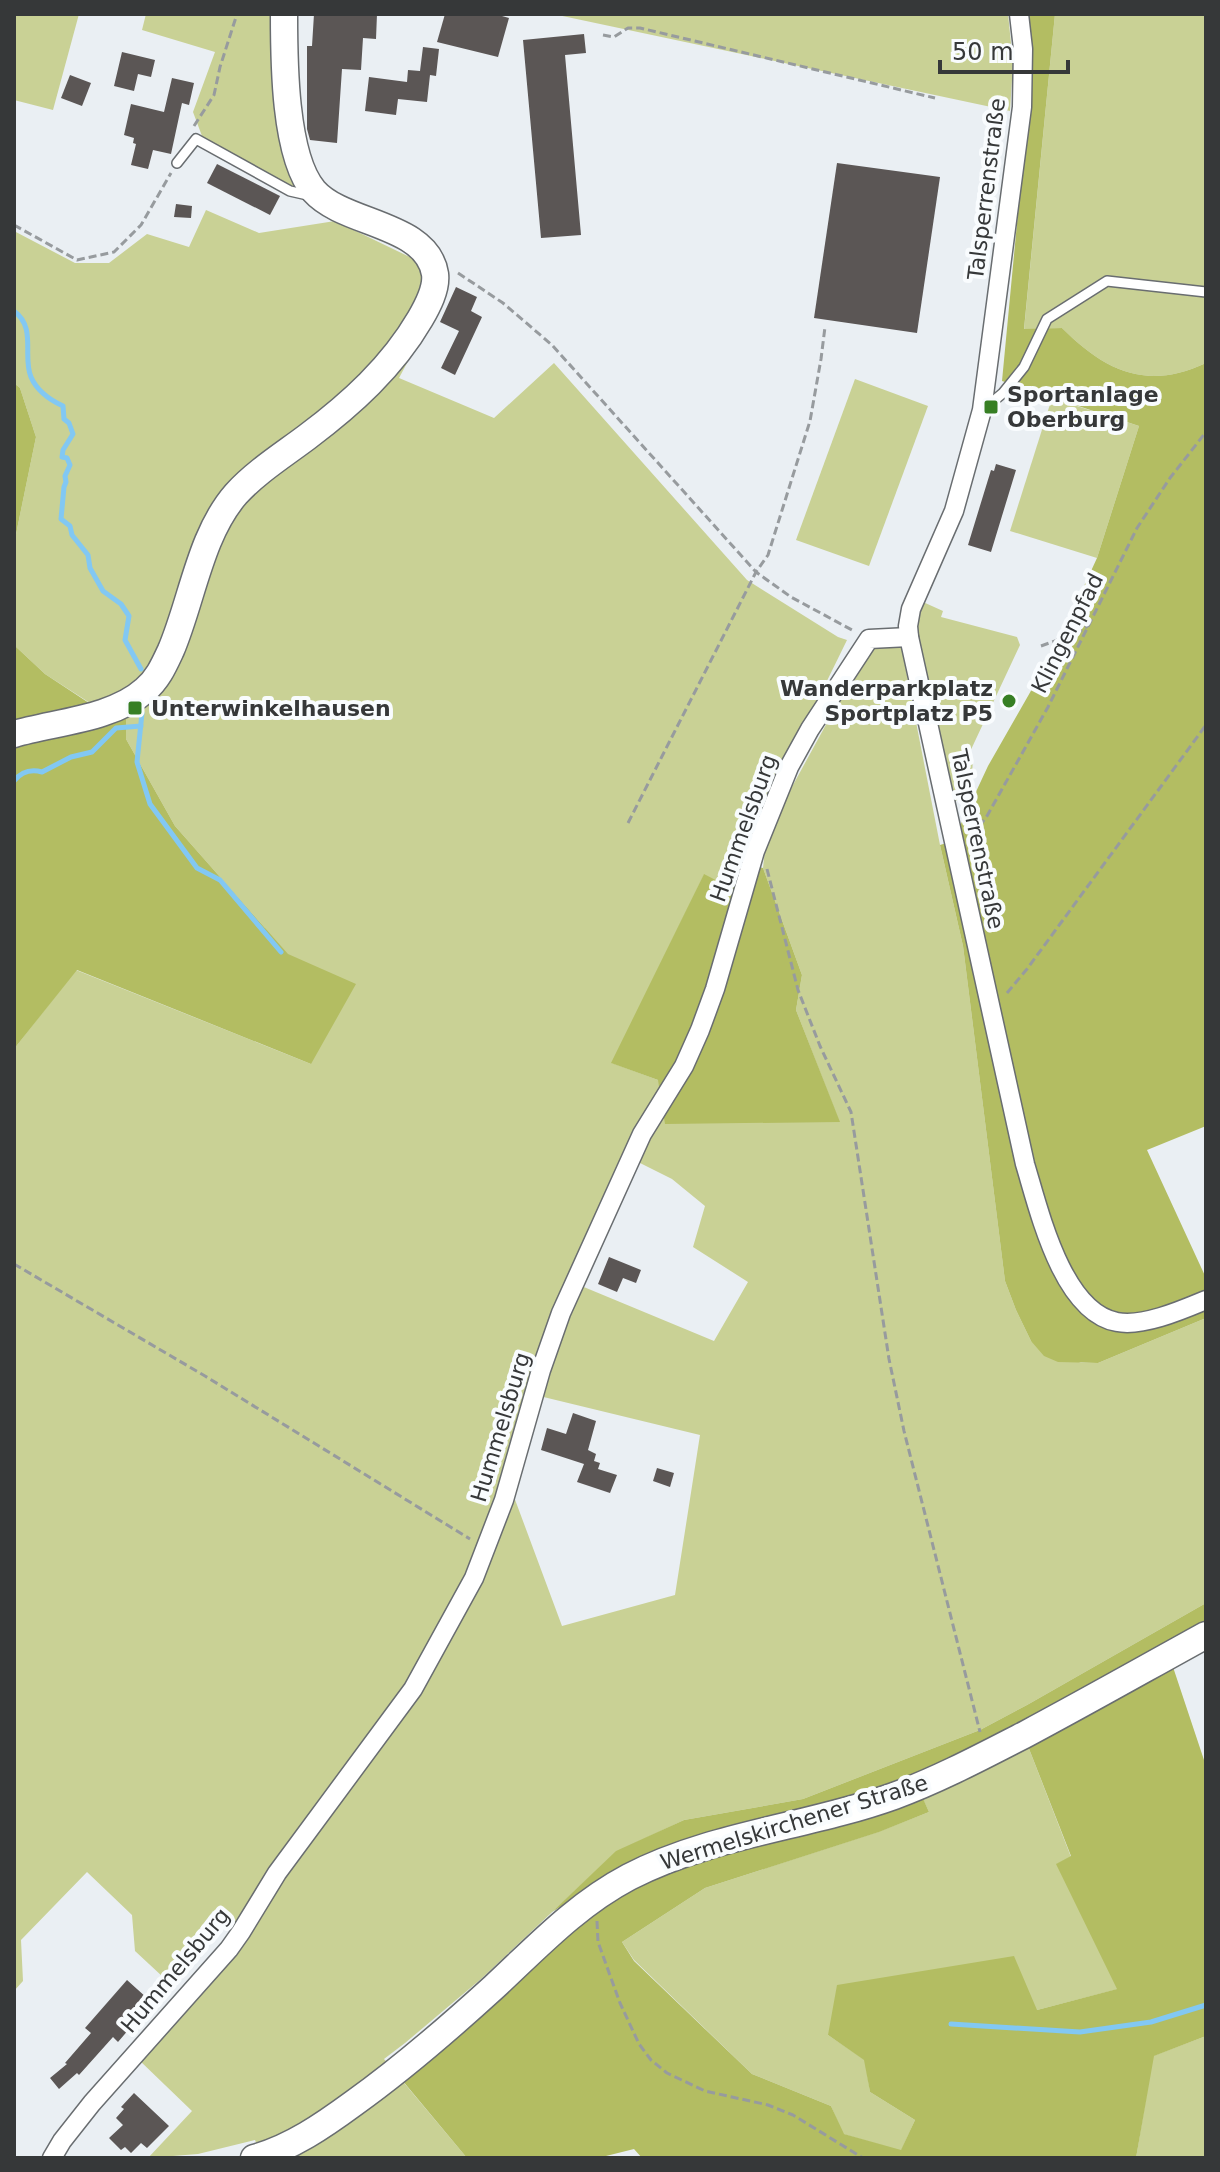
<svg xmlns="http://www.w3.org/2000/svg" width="1220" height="2172" viewBox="0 0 1220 2172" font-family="'DejaVu Sans',sans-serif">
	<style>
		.green { fill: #c9d195; fill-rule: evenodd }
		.forest { fill: #b3bd62 }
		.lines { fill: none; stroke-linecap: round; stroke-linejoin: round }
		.stream { stroke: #82c8f3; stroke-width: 5 }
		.building { fill: #5b5655 }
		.lane-casing { stroke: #696d70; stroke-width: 12 }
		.street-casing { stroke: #696d70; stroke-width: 21 }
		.secondary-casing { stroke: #696d70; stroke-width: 29 }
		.path { stroke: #979b9e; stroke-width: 3; stroke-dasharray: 8 4; stroke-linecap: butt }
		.lane { stroke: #fff; stroke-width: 9 }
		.street { stroke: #fff; stroke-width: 18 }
		.secondary { stroke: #fff; stroke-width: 26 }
		.poi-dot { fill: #377f24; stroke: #f9fcfe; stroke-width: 3 }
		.labels { text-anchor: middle; stroke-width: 8; stroke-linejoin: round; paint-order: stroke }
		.street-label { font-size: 22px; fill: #363839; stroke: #f9fcfe }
		.poi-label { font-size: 22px; font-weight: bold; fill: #363839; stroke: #f9fcfe; text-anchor: start }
	</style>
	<rect width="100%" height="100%" fill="#eaeff3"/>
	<g class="green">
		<path d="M14,14H79L53,110L14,100Z"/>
		<path d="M146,14H278L307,194L256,169L202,136L193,112L215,52L142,30Z"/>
		<path d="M553,14H1008L1013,63L1010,111Z"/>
		<path d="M1055,14H1206V363C1147,391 1105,371 1062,328L1024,330Z"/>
		<path d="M206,210L259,233L335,221L445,274L429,322L399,378L494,418L554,363L747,580L838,637L847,640L777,783L745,863L731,888L704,875L612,1063L658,1080L839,1121L796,1010L802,975L763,868L766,840L793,785L846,688L878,642L901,645L940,845L963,946L1005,1281L1016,1310L1031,1341L1081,1363H1098L1206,1318V1603L1027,1705L980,1730L803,1799L684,1820L616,1852L481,1979L405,2043L384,2059L467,2158H262L255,2140L198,2154L148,2158L192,2111L138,2059L235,1934L213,1911L163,1977L135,1951L132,1915L87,1872L21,1940L23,1981L14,1991V1049L76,970L311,1064L270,977L265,928L175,826L126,739V694L90,703L45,674L14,645V544L36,437L20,388L14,383V231L75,263H109L147,234L189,247ZM624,1155L672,1179L705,1206L693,1247L748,1282L714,1341L579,1285ZM527,1393L700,1435L675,1595L562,1626L504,1470Z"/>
		<path d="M855,379L928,406L869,566L796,540Z"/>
		<path d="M1052,398L1139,426L1097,558L1010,531Z"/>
		<path d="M923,602L943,611L941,617L1017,637L1020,645L968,756L973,758L972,776L956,801L952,799L917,636L919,616Z"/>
		<path d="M1026,1741L1071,1857L1057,1864L1118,1989L1037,2010L828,2035L865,2060L870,2092L915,2120L901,2151L843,2134L831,2106L752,2074L634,1960L622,1942L705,1888L878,1832L929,1812L921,1795Z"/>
		<path d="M1206,2036V2158H1136L1153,2056Z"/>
	</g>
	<g class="forest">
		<path d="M1025,14H1055L1024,329L1062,328C1105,371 1147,391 1206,363V1126L1147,1150L1206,1278V1318L1098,1363L1058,1362L1044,1356L1031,1341L1016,1310L1005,1281L963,946L940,845L953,841L988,766L1056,647L1097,558L1139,426L1002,381L1028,108Z"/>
		<path d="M14,383L20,388L36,437L14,544Z"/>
		<path d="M14,645L45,674L89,703L126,693V739L175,826L288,954L356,984L311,1064L77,970L14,1049Z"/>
		<path d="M745,863L763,868L802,975L796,1010L840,1122L665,1124L658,1080L611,1063L704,874L731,888Z"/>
		<path d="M1206,1603V1626L1073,1700L913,1778L792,1812L625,1865L552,1912L616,1851L684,1820L803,1799L980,1730L1027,1705Z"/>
		<path d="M1172,1664L1206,1766V2036L1154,2056L1136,2158H642L634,2149L598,2158H467L402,2080L555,1941L634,1882L921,1794L929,1812L879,1832L705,1888L622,1942L634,1961L752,2074L831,2106L844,2134L901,2150L915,2120L870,2092L864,2060L828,2035L837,1985L1014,1956L1037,2010L1117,1989L1056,1864L1071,1856L1026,1741Z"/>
	</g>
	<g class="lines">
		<g class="stream">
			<path d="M14,311C37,328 22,356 31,377C37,391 50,400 63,406L64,419L69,423L73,434L63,450L62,457L67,458L70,465L65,476L66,482L64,487L61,519L70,526L72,535L88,555L90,568L103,591L121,604L129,616L125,640L141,669"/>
			<path d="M142,713L137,762L150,804L197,868L220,880L281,952"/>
			<path d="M14,781C22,771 31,769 42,772L71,757L92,752L116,728L141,726"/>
			<path d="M951,2024L1080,2032L1151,2022L1206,2005"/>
		</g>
	</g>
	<g class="building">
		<path d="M314,14H377L376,39L363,38L361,70L342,69L337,143L310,140L307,129V46H312Z"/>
		<path d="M445,14H495L509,18L498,57L437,42Z"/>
		<path d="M584,34L586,53L565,55L581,235L541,238L523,40Z"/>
		<path d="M423,47L439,49L436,76L430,75L427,102L398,99L396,115L365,111L369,77L407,82L408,70L420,71Z"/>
		<path d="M122,52L155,60L151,77L138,74L134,91L114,86Z"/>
		<path d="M70,75L91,83L82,106L61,98Z"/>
		<path d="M172,78L194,83L189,105L182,103L171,154L153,150L148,169L131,165L136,144L133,143L134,138L124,135L131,104L164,112Z"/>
		<path d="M837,163L940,177L917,333L814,318Z"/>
		<path d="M217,164L280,196L270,215L207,183Z"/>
		<path d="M176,204L192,206L191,218L174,217Z"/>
		<path d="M456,287L477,297L471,311L482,317L455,375L441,368L459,331L440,322Z"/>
		<path d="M996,464L1016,470L991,552L968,545L991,470L994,471Z"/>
		<path d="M609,1257L641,1270L636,1283L623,1278L617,1292L598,1284Z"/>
		<path d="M573,1413L596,1421L588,1450L596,1454L594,1461L600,1463L598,1469L617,1475L610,1493L577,1482L584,1464L541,1450L547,1428L566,1434Z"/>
		<path d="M657,1468L674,1473L670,1487L653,1481Z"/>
		<path d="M127,1980L147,1998L131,2017L136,2021L118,2042L113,2037L79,2075L77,2073L59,2089L50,2078L67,2064L65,2063L91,2033L85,2028Z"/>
		<path d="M134,2093L169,2126L147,2148L141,2143L131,2153L125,2147L121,2150L109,2138L123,2125L116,2118L124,2109L121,2107Z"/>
	</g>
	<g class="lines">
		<defs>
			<g id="lane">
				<path d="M177,163L196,139L290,191L312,196"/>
				<path d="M985,408L1003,393L1024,367L1047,319L1107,281L1206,292"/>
			</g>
			<g id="street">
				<path d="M1019,14L1023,49L1022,107L982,410L954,511L911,609L908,626L909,637L1025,1164C1039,1210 1062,1312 1117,1322C1143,1327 1182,1310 1206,1300"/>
				<path d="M52,2158L62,2141L92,2103L229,1949L241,1932L277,1873L413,1689L474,1578L504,1500L541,1370L561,1313L642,1134L684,1066L700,1030L715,989L755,851L789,767L810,729L869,639L909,637"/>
			</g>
			<g id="secondary">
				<path d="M14,734C55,722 113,719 145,690C158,679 164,665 171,650C192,601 200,535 236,494C256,472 283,455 307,437C351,404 392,367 420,319C427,307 437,289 435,274C427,223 344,225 314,191C284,156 284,59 284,14"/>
				<path d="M254,2158C291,2148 324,2125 354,2103C403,2068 449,2028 494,1987C537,1947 576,1905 629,1877C712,1834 808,1827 894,1796C940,1779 983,1756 1026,1734C1086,1702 1146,1668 1206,1635"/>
			</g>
		</defs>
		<use href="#lane" class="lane-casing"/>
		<use href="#street" class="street-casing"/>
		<use href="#secondary" class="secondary-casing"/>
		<g class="path">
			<path d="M603,35L614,37L628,28H640L935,98"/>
			<path d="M194,126L214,95L220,67L237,14"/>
			<path d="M14,225L77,260L114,252L141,225L171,173"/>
			<path d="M458,273L503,303L552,345L756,572L791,597L852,630"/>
			<path d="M1041,646L1079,632L1089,625"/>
			<path d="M628,823L756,572L768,555L810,421L821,359L825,327"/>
			<path d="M970,834L981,824L987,816L1048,707L1137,528L1170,478L1206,432"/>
			<path d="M767,869L798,990L820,1046L851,1112L889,1359L904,1431L980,1732"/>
			<path d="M1007,993L1027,969L1206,725"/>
			<path d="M14,1264L205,1376L470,1539"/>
			<path d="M597,1921L598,1942L620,2003L639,2044L651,2060L667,2073L705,2091L768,2105L793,2115L863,2158"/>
		</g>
		<use href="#lane" class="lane"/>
		<use href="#street" class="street"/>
		<use href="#secondary" class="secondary"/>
	</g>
	<g class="poi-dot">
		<rect x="983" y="399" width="16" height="16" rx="4"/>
		<circle cx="1009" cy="701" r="8"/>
		<rect x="127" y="700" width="16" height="16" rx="4"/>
	</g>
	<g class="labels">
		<g class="street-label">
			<text transform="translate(986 189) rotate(-83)" y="8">Talsperrenstraße</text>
			<text transform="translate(1067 633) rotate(-63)" y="8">Klingenpfad</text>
			<text transform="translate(743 828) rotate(-70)" y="8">Hummelsburg</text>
			<text transform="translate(978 839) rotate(78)" y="8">Talsperrenstraße</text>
			<text transform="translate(500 1427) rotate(-73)" y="8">Hummelsburg</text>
			<text transform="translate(794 1822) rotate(-17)" y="8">Wermelskirchener Straße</text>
			<text transform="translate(175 1970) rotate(-50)" y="8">Hummelsburg</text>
		</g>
		<g class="poi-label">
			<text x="1007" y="402">Sportanlage<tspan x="1007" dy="25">Oberburg</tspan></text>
			<text x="993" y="696" text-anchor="end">Wanderparkplatz<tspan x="993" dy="25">Sportplatz P5</tspan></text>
			<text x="151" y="716">Unterwinkelhausen</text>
		</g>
	</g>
	<rect width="1220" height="2172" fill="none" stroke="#363839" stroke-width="32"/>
	<path d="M940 60v12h128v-12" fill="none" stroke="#363839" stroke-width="4"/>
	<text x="952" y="60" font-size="24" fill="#363839" stroke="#f9fcfe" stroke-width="6" paint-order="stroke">50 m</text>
</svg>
